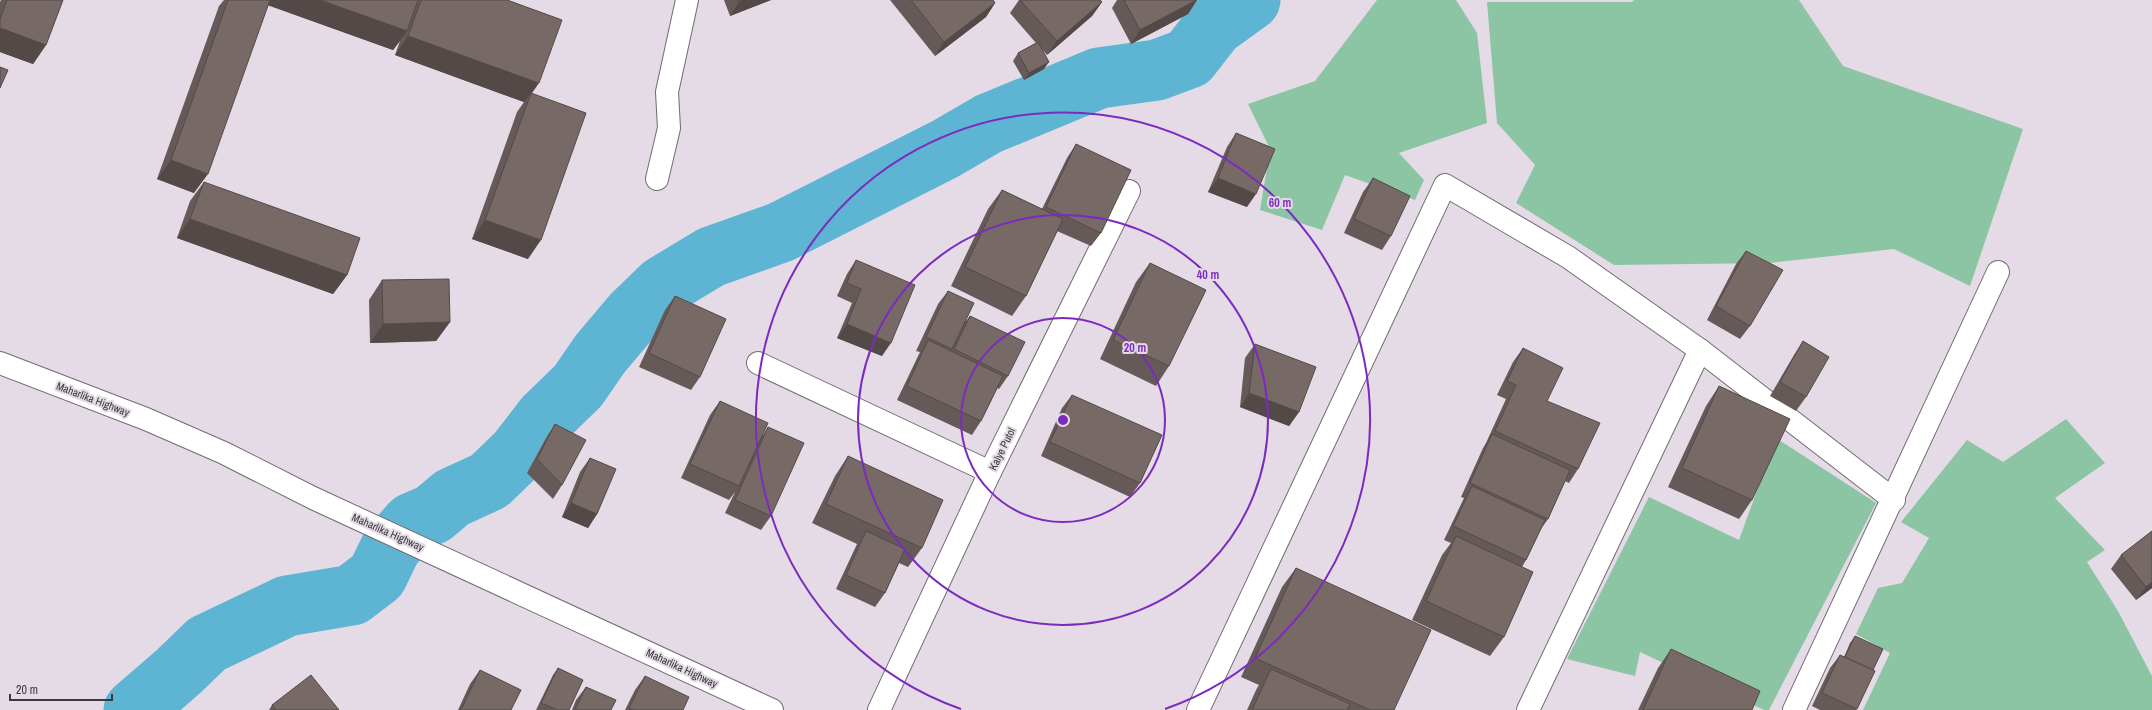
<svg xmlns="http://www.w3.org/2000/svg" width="2152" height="710" viewBox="0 0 2152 710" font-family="'Archivo Narrow',sans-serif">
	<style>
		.green { fill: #8cc5a4 }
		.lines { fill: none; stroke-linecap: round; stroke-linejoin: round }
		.river { stroke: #5eb5d3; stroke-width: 61 }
		.minor-casing { stroke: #736a74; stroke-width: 24 }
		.highway-casing { stroke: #736a74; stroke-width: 24 }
		.minor { stroke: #fff; stroke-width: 22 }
		.highway { stroke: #fff; stroke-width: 22 }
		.wall { fill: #665a58 }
		.shaded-wall { fill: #534a47 }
		.building { fill: #776966; stroke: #534a47 }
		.ring { fill: none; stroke: #7b2cbf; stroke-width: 2 }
		.labels { text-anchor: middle; stroke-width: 4; stroke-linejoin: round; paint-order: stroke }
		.street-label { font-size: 11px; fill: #3b373b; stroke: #e5dbe7 }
		.centre { fill: #7b2cbf; stroke: #e5dbe7; stroke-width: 2 }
		.ring-label { font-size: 12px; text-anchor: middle; font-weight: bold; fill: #7b2cbf; stroke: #e5dbe7; stroke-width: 4; stroke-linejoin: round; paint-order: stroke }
	</style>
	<rect width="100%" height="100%" fill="#e5dbe7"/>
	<g class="green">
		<path d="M1377,0H1456L1477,33L1487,123L1399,153L1424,180L1415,200L1345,175L1322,230L1260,210L1270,149L1248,104L1315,81Z"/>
		<path d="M1634,0H1799L1843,66L2023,129L1970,286L1894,249L1770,263L1614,265L1516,203L1535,165L1497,123L1487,2H1632Z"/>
		<path d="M2066,419L2105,463L2055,498L2105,550L2087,562L2118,611L2152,676V710H1863L1890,653L1856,634L1878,588L1902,583L1929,538L1901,522L1967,440L2003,462Z"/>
		<path d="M1776,438L1876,503L1769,710H1764L1640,652L1635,676L1567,659L1649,497L1739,540Z"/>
	</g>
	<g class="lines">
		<path class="river" d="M134,710L178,672L207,644L287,606L352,595L377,576L391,547L412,523L433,514L452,498L489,481L518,453L545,418L578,386L600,354L633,315L663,286L711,257L781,232L945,149L988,124L1099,78L1157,70L1189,58L1214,26L1250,0"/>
		<defs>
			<g id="minor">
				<path d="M657,179L669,128L667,92L687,0"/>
				<path d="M758,363L990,472"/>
				<path d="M879,710L990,472L1129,191"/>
				<path d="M1198,710L1445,185L1568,257L1700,350L1894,500"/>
				<path d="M1528,710L1700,350"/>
				<path d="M1794,710L1998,272"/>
			</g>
			<path id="highway" d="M0,363L146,419L224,453L313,498L772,710"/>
		</defs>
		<use href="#minor" class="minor-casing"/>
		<use href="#highway" class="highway-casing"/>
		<use href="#minor" class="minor"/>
		<use href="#highway" class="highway"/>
	</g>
	<g class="wall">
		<path d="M1,0H63L46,45L33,64L0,52V2Z"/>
		<path d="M224,0H507L532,93L528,259L472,239L517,112L524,102L395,55L400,41L393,50L268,5L194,193L157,179L219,6Z"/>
		<path d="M724,0H771L730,16Z"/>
		<path d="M890,0H993L995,3L986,17L935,56Z"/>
		<path d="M1019,0H1100L1102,2L1092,16L1047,55L1041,48L1044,69L1024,80L1013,61L1018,53L1036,43L1010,13Z"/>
		<path d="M1117,0H1197L1188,14L1131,44L1112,8Z"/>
		<path d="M1236,133L1247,207L1208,192L1227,147Z"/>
		<path d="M1076,144L1101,233L1091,246L1057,231L1026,296L1012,316L951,286L988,209L1002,190L1042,209L1067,158Z"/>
		<path d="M1373,178L1391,236L1382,250L1344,233L1363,192Z"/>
		<path d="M204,182L347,275L333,294L177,238L190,201Z"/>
		<path d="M1746,251L1750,326L1740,339L1707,320L1736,264Z"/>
		<path d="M856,260L882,356L837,338L852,303L837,296L847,274Z"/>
		<path d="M1150,263L1169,366L1156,386L1100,359L1136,282Z"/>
		<path d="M382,280L450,322L436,341L370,343L369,300Z"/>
		<path d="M948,291L966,321L970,316L1008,376L999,389L997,388L981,421L972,435L897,400L920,352L916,351L938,304Z"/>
		<path d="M675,296L700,377L691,390L639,367L665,310Z"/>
		<path d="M1803,341L1806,397L1796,411L1770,396L1794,355Z"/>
		<path d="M1255,344L1299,412L1289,426L1240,407L1245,358Z"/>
		<path d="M1523,348L1578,469L1569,483L1565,481L1548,519L1541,529L1526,560L1522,567L1504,637L1490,656L1412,620L1442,555L1451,543L1444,540L1464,498L1461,497L1483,448L1486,443L1506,399L1497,395L1513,362Z"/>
		<path d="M1719,386L1752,500L1739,519L1668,487L1706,406Z"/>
		<path d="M1072,395L1140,483L1130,497L1041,456L1062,408Z"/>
		<path d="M720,401L763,435L768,427L771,516L761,530L725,513L735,492L729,500L681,478L710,415Z"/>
		<path d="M555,424L562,485L553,499L527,473L546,438Z"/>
		<path d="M848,456L922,548L908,567L899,563L885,593L875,607L836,589L857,544L812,523L835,476Z"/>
		<path d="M590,458L597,514L588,528L562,517L580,472Z"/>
		<path d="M2152,531V588L2136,600L2111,569L2121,555Z"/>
		<path d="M1296,568L1394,710H1247L1257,688L1259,685L1241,677L1282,587Z"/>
		<path d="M1855,636L1873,670L1857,709L1856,710H1820L1812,706L1830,668L1840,655L1844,657L1850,643Z"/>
		<path d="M1671,649L1752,710H1638L1658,668Z"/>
		<path d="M558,668L569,710H536L553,675Z"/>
		<path d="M480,670L511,710H458L470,684Z"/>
		<path d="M645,676L683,710H625L635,690Z"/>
		<path d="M586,687L611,710H572L576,700Z"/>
		<path d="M272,705L339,710H269Z"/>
	</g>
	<g class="shaded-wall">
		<path d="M253,0H320L407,31L393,50Z"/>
		<path d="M744,0H771L730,16L739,2Z"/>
		<path d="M1197,0L1188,14L1131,44L1140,30Z"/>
		<path d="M1102,2L1092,16L1047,55L1057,41Z"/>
		<path d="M995,3L986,17L935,56L944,42Z"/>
		<path d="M0,28L46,45L33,64L0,52Z"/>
		<path d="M408,36L539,83L530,96L531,93L524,102L395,55Z"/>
		<path d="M1049,62L1044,69L1024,80L1029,73Z"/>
		<path d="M171,160L208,174L194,193L157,179Z"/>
		<path d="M1218,178L1256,194L1247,207L1208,192Z"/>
		<path d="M190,219L347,275L333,294L177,238Z"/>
		<path d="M485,220L541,240L528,259L472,239Z"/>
		<path d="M450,322L436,341L370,343L383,324Z"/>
		<path d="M847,324L891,343L882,356L837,338Z"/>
		<path d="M1249,393L1299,412L1289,426L1240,407Z"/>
		<path d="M571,503L597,514L588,528L562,517Z"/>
		<path d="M2152,582V588L2136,600L2146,587Z"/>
	</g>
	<g class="building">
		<path d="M7,0H63L46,45L0,28V19Z"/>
		<path d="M228,0H270L208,174L171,160Z"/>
		<path d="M320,0H418L407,31Z"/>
		<path d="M421,0H507L562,20L539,83L408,36Z"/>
		<path d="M738,0H744L739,2Z"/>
		<path d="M911,0H993L995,3L944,42Z"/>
		<path d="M1020,0H1100L1102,2L1057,41Z"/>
		<path d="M1124,0H1197L1140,30Z"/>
		<path d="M1038,42L1049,62L1029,73L1018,53Z"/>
		<path d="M0,67L8,70L0,88Z"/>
		<path d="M531,93L586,113L541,240L485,220Z"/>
		<path d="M1236,133L1275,149L1256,194L1218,178Z"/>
		<path d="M1076,144L1131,170L1101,233L1046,207Z"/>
		<path d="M1373,178L1410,196L1391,236L1354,219Z"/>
		<path d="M204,182L360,238L347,275L190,219Z"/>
		<path d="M1002,190L1063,219L1026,296L965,267Z"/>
		<path d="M1746,251L1783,270L1750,326L1716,306Z"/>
		<path d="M856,260L915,285L891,343L847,324L861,289L847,283Z"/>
		<path d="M1150,263L1206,290L1169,366L1113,340Z"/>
		<path d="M449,279L450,322L383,324L382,280Z"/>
		<path d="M948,291L974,303L952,349L926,337Z"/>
		<path d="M675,296L726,319L700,377L649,353Z"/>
		<path d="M970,316L1025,342L1008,376L954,349Z"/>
		<path d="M928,340L1003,376L981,421L907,386Z"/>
		<path d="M1803,341L1829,357L1806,397L1780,382Z"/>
		<path d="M1255,344L1316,367L1299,412L1249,393Z"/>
		<path d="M1523,348L1563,368L1547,401L1600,423L1578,469L1495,431L1516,385L1507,381Z"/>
		<path d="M1719,386L1790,419L1752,500L1682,468Z"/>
		<path d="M1072,395L1162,435L1140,483L1050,442Z"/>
		<path d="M720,401L768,423L739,486L690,464Z"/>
		<path d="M555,424L586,440L562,485L537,459Z"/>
		<path d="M768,427L804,443L771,516L735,500Z"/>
		<path d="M1492,434L1570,470L1548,519L1470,483Z"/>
		<path d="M848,456L943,500L922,548L826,504Z"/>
		<path d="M590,458L616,469L597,514L571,503Z"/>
		<path d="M1472,486L1545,520L1526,560L1453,526Z"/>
		<path d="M866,531L905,549L885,593L846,575Z"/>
		<path d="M2152,531V582L2146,587L2121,555Z"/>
		<path d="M1456,536L1533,572L1504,637L1426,601Z"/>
		<path d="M1296,568L1431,630L1394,710H1370L1255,658Z"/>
		<path d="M1855,636L1883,649L1873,670L1845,657Z"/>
		<path d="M1671,649L1760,691L1752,710H1643Z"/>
		<path d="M1840,655L1875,671L1857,709L1822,693Z"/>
		<path d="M558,668L583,680L569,710H557L541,703Z"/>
		<path d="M1271,669L1350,704L1347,710H1252Z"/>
		<path d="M480,670L521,690L511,710H461Z"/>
		<path d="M311,675L339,710H276L272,705Z"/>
		<path d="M645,676L689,697L683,710H633L629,708Z"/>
		<path d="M586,687L616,700L611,710H575Z"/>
	</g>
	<g class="ring">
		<circle cx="1063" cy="420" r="102"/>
		<circle cx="1063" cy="420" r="205"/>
		<path d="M961 709A307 307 0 1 1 1165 709"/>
	</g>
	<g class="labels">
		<g class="street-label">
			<text transform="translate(93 399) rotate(21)" y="4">Maharlika Highway</text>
			<text transform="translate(1002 449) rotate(-64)" y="4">Kalye Putol</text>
			<text transform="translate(388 532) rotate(24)" y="4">Maharlika Highway</text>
			<text transform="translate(682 668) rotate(25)" y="4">Maharlika Highway</text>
		</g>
	</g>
	<circle cx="1063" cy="420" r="6" class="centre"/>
	<g class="ring-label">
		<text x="1280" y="207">60 m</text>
		<text x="1208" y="279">40 m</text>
		<text x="1135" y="352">20 m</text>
	</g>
	<path d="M10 694v6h102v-6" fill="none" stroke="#3b373b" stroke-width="2"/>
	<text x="16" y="694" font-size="12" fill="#3b373b" stroke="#e5dbe7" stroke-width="3" paint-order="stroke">20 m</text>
</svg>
